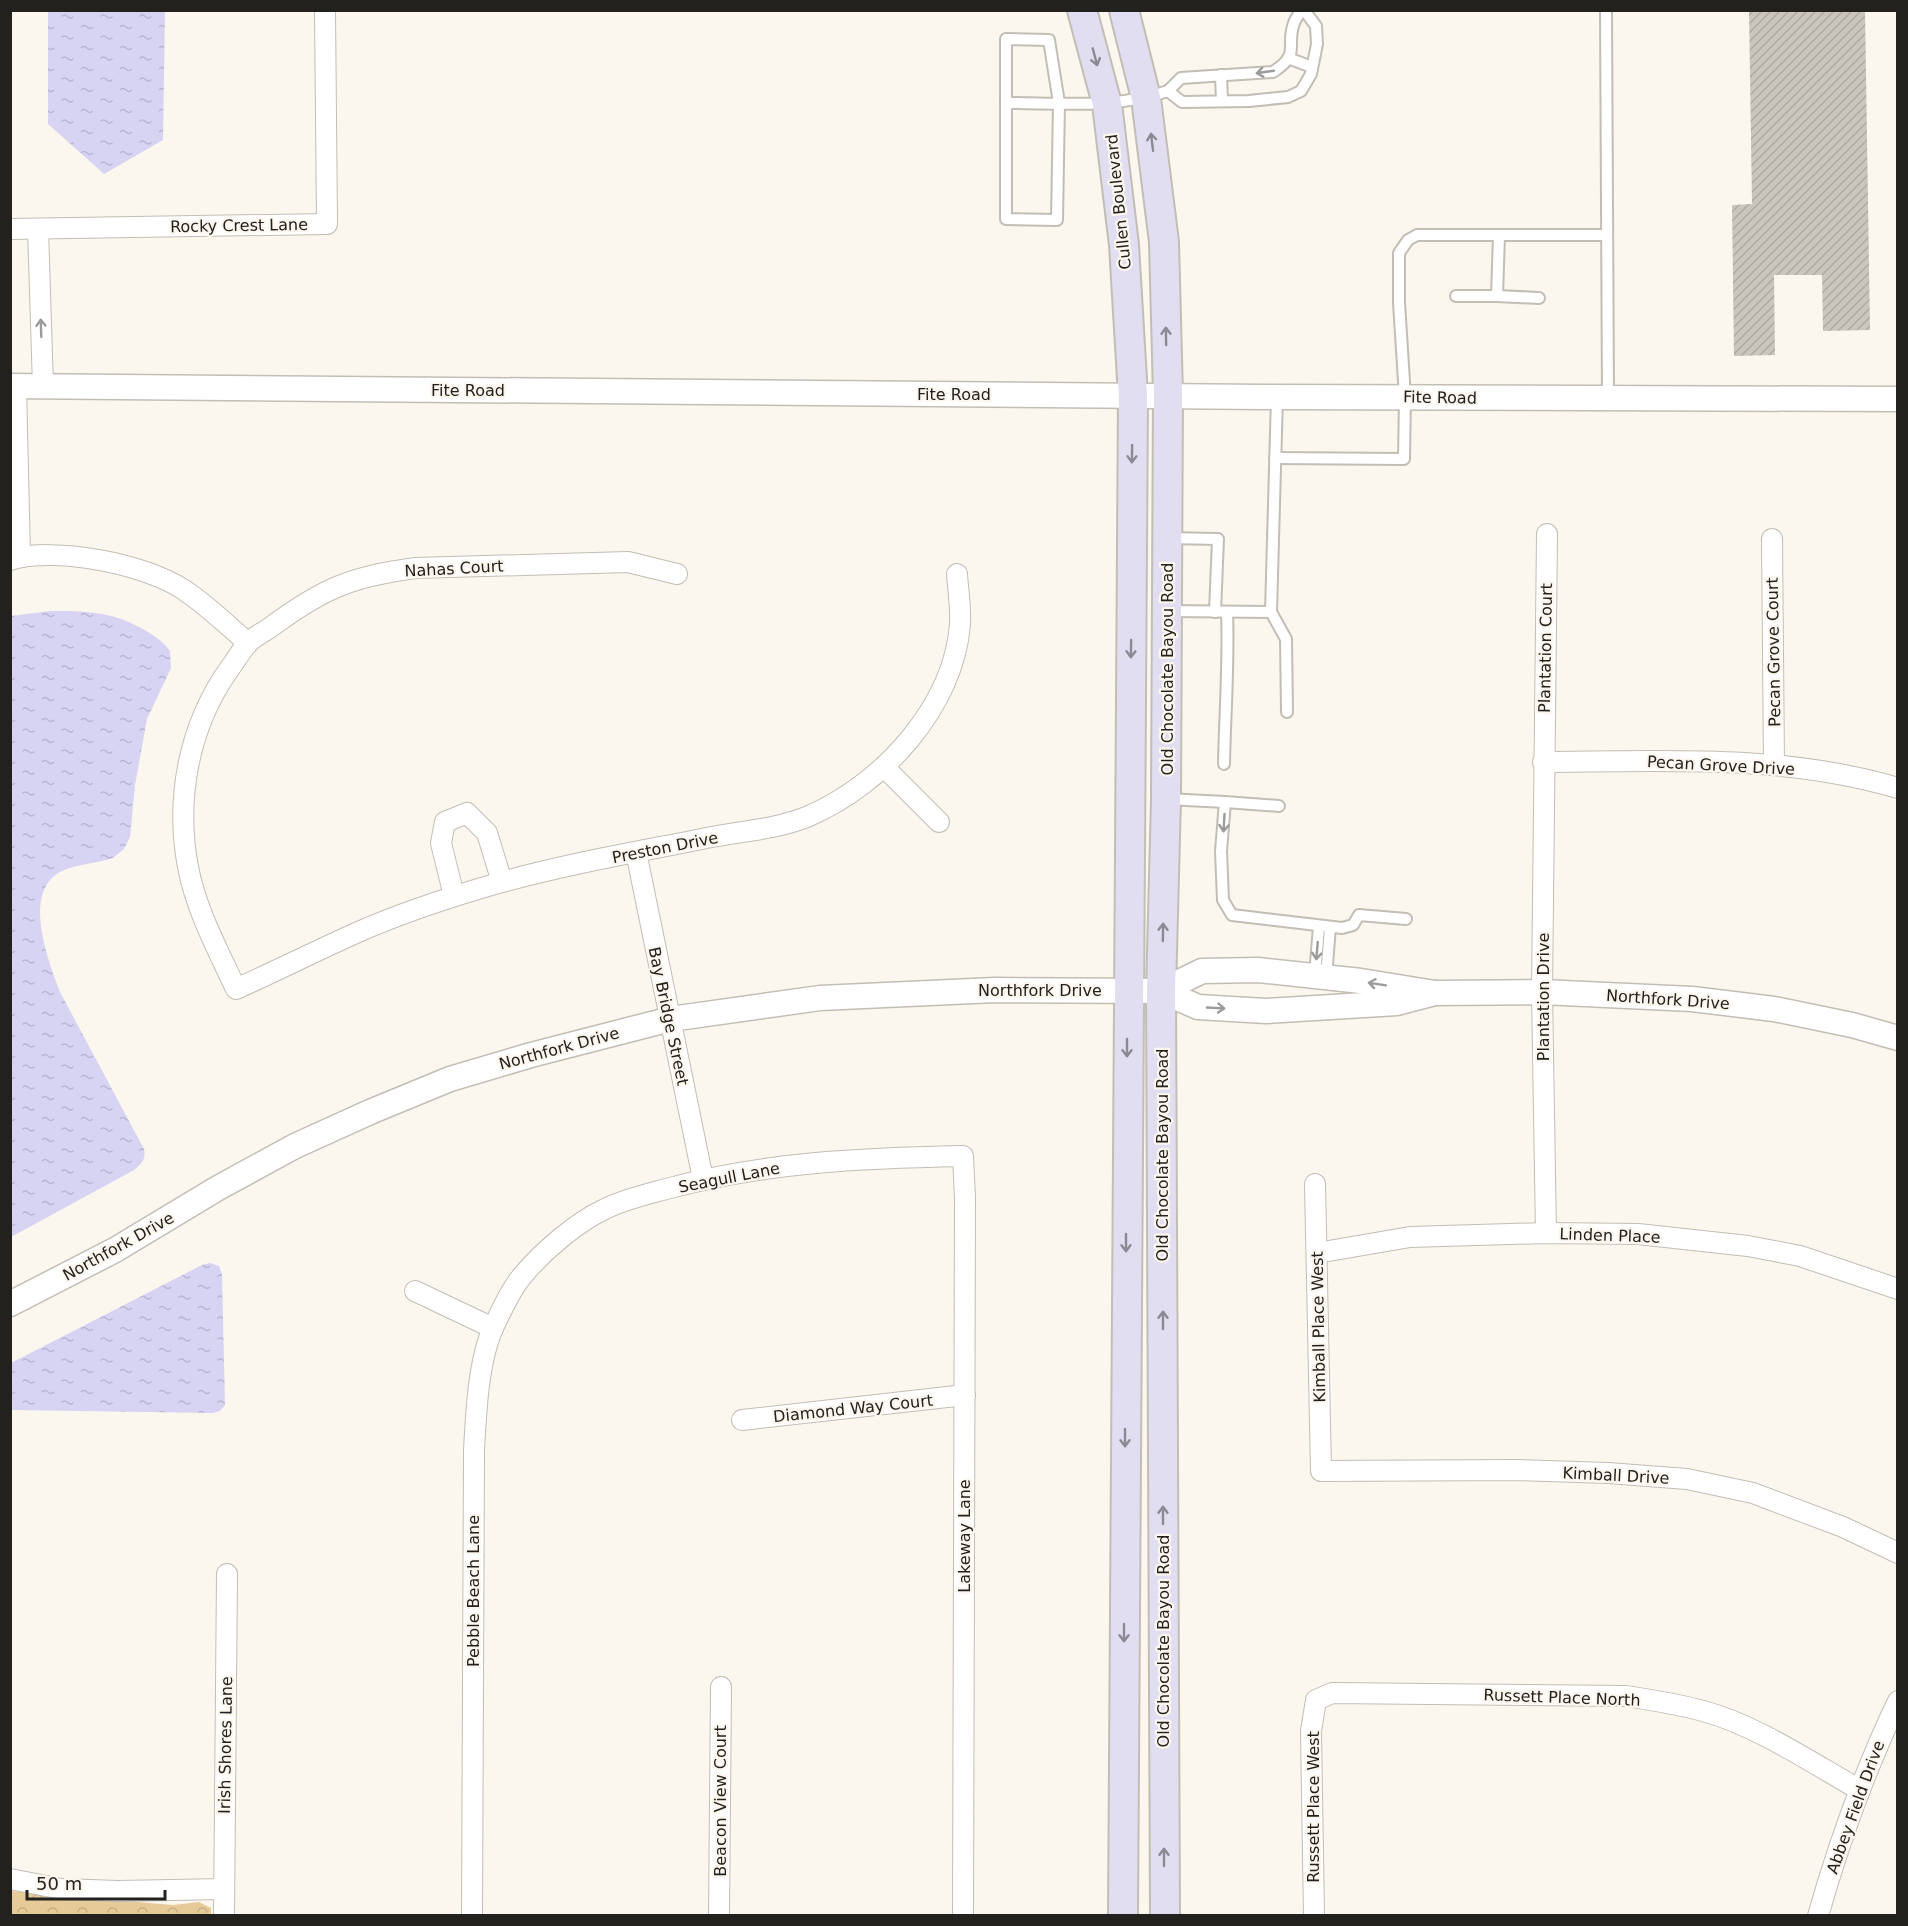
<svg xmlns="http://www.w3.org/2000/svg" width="1908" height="1926" viewBox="0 0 1908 1926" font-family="'DejaVu Sans',sans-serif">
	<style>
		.park { fill: url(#park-crowns) }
		.water { fill: url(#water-ripples) }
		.building { fill: url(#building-hatch) }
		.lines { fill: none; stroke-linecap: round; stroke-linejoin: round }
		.service-casing { stroke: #c2beb5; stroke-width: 14 }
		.minor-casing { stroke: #c2beb5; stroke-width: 22 }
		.tertiary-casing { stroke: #c2beb5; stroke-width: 27 }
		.secondary-casing { stroke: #c2beb5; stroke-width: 32 }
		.service { stroke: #fff; stroke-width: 10 }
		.minor { stroke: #fff; stroke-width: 20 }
		.tertiary { stroke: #fff; stroke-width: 24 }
		.secondary { stroke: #e1def1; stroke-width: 28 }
		.oneway { stroke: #8c8992 }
		.oneway2 { stroke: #9c9b9a }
		.labels { text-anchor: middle; stroke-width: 4.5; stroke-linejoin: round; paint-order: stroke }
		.street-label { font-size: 16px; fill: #23211e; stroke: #fcf7ee }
	</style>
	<defs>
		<pattern id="park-crowns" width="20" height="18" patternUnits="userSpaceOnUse" patternTransform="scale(1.5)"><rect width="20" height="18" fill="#e6cb99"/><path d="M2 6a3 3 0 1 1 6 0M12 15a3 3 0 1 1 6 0" fill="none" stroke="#c5ae83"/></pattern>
		<pattern id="water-ripples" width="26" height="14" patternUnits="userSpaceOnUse" patternTransform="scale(1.5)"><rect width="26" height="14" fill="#d7d3f3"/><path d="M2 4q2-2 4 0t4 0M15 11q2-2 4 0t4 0" fill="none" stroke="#b8b5d0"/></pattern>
		<pattern id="building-hatch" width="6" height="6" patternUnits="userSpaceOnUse" patternTransform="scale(1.5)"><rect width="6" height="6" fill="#cbc6bd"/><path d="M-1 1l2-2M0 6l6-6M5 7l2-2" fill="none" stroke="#aeaaa2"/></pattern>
	</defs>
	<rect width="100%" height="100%" fill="#fcf7ee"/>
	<path class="park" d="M10,1891L173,1905L199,1902L211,1908V1915H11Z"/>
	<g class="water">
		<path d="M48,11H165L163,140L104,174L48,124Z"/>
		<path d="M50,611C85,611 110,611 141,628C152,634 163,641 170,651L171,668L147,719L135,785L130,837L124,849L113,858C97,863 79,864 64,870C20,889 48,960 60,992L144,1149C146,1160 142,1163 134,1170L11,1237V616Z"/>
		<path d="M210,1263L219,1266L222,1274L225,1405L220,1411L213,1413L11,1410V1363L202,1265Z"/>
	</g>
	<path class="building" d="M1749,10H1865L1870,330L1823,331L1822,275H1774L1775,355L1734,356L1732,205L1752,204Z"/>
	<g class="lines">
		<defs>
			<g id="service">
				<path d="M1302,10C1299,14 1295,19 1294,23C1285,47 1302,53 1273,72L1181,78L1168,91L1182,102L1249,101L1288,97L1301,91L1311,74L1317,44L1316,26L1304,10"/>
				<path d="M1606,10L1608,398"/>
				<path d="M1006,39L1049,40L1059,103L1057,220L1006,219Z"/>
				<path d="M1288,58L1312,67"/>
				<path d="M1221,75L1222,101"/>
				<path d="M1006,103C1060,103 1116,109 1168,91"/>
				<path d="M1456,296H1497L1499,235"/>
				<path d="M1497,296L1539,298"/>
				<path d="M1275,458L1404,459L1405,397L1399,303V253L1408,240L1417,235H1607"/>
				<path d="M1168,538L1218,539L1215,612"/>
				<path d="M1168,611L1271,612L1277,397"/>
				<path d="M1271,612L1286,639L1287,712"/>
				<path d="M1224,764C1225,713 1229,662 1227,612"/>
				<path d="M1167,799L1225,802L1221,851L1223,900L1232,915L1342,928L1353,925L1359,915L1406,919"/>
				<path d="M1225,802L1279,806"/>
				<path d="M1315,976L1319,926"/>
				<path d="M1326,977L1330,927"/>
			</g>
			<g id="minor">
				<path d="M10,229L327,224L325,10"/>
				<path d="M38,229L43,386"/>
				<path d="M16,386L20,557"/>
				<path d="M1772,539L1774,765"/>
				<path d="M10,560C54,546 146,564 184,590C207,605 227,625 248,643"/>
				<path d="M677,574L628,562L416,568C352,576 322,589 271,627C264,632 255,636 249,642C242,649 236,660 230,668C189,725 175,798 188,867C196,910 218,950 236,989C276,971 316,951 356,933C403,912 453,896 502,882C571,863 642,851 712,837C744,831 778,829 809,816C883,784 954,706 960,624C961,607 958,590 957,574"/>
				<path d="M1543,762C1661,761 1784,754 1898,788"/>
				<path d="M884,767L939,822"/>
				<path d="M636,852L703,1179"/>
				<path d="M454,896L441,843L445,822L467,813L487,833L502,882"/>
				<path d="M1315,1184L1321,1471L1516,1470L1608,1473L1687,1479L1753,1493L1843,1527L1898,1553"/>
				<path d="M1546,1233L1542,992L1547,534"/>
				<path d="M1317,1253L1410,1237L1546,1233L1638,1234L1748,1246L1800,1256L1898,1289"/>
				<path d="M415,1291L493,1328"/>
				<path d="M742,1420L965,1395"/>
				<path d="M10,1879L62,1889L118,1891L224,1889"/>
				<path d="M224,1916L227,1574"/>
				<path d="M472,1916L474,1451C476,1414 478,1360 494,1326C502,1309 511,1289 523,1275C543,1251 577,1222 605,1209C625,1199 648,1194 670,1188C766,1162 865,1158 963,1156L965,1198L963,1916"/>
				<path d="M719,1916L721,1687"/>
				<path d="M1314,1916L1311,1731L1316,1700L1332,1693L1626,1696C1652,1700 1678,1704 1703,1711C1756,1725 1812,1763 1860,1790"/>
				<path d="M1818,1916C1839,1842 1865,1770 1898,1701"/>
			</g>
			<g id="tertiary">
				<path d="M10,386L1264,397L1898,399"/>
				<path d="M1161,991L1202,971L1258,970L1361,981L1435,993L1542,992L1692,999L1774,1009L1852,1025L1898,1038"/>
				<path d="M10,1304L115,1250L218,1188L295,1146L370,1112L450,1079L531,1055L671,1019L820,998L995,990L1161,991L1198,1007L1266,1011L1397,1003L1435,993"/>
			</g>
			<g id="secondary">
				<path d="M1082,10L1107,104L1124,245L1133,396L1123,1916"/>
				<path d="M1124,10L1146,98L1164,242L1168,395L1166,799L1161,991L1165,1916"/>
			</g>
		</defs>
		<use href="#service" class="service-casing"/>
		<use href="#minor" class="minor-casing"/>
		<use href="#tertiary" class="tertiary-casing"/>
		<use href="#secondary" class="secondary-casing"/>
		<use href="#service" class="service"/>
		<use href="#minor" class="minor"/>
		<use href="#tertiary" class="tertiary"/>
		<use href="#secondary" class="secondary"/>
	</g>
	<defs><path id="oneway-shaft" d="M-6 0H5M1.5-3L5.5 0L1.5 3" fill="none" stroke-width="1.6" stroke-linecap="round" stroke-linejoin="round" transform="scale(1.5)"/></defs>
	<g class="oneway">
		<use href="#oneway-shaft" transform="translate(1095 57) rotate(75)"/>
		<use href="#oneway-shaft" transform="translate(1152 142) rotate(-97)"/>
		<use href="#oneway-shaft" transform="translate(1166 336) rotate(-91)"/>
		<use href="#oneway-shaft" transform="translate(1132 454) rotate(91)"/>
		<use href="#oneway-shaft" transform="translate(1131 649) rotate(91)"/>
		<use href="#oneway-shaft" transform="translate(1163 932) rotate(-89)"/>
		<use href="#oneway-shaft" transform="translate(1127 1048) rotate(90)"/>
		<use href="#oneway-shaft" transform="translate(1126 1243) rotate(90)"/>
		<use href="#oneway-shaft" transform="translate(1163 1320) rotate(-90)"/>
		<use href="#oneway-shaft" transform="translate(1125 1438) rotate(90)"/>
		<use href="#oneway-shaft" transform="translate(1163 1515) rotate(-90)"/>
		<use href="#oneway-shaft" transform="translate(1124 1633) rotate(90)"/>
		<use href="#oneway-shaft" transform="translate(1164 1857) rotate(-90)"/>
	</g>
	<g class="oneway2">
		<use href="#oneway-shaft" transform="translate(1265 72) rotate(172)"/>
		<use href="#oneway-shaft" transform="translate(41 328) rotate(-92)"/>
		<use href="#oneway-shaft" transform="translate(1224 823) rotate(93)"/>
		<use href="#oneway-shaft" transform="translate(1317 951) rotate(95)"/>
		<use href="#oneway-shaft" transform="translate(1377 984) rotate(-171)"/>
		<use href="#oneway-shaft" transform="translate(1216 1008) rotate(3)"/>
	</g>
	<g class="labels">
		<g class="street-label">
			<text transform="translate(1118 202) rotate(-96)" y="6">Cullen Boulevard</text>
			<text transform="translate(239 225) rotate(-1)" y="6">Rocky Crest Lane</text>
			<text x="468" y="396">Fite Road</text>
			<text x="954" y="400">Fite Road</text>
			<text transform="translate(1440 397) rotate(1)" y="6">Fite Road</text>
			<text transform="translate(454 568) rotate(-3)" y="6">Nahas Court</text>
			<text transform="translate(1545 648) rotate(-89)" y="6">Plantation Court</text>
			<text transform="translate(1773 652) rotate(-91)" y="6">Pecan Grove Court</text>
			<text transform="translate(1167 669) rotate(-90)" y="6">Old Chocolate Bayou Road</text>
			<text transform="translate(1721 765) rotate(3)" y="6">Pecan Grove Drive</text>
			<text transform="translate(665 847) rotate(-11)" y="6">Preston Drive</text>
			<text x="1040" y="996">Northfork Drive</text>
			<text transform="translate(1543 997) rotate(-90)" y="6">Plantation Drive</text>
			<text transform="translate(1668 999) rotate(4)" y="6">Northfork Drive</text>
			<text transform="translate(669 1016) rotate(78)" y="6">Bay Bridge Street</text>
			<text transform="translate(559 1048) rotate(-15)" y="6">Northfork Drive</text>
			<text transform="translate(1162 1155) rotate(-90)" y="6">Old Chocolate Bayou Road</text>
			<text transform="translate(729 1177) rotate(-11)" y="6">Seagull Lane</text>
			<text transform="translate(1610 1235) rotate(2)" y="6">Linden Place</text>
			<text transform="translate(118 1246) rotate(-29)" y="6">Northfork Drive</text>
			<text transform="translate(1318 1327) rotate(-91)" y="6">Kimball Place West</text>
			<text transform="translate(853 1408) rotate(-6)" y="6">Diamond Way Court</text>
			<text transform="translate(1616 1475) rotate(3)" y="6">Kimball Drive</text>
			<text transform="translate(964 1536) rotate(-90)" y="6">Lakeway Lane</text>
			<text transform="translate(473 1591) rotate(-90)" y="6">Pebble Beach Lane</text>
			<text transform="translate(1163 1641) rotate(-90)" y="6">Old Chocolate Bayou Road</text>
			<text transform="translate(1562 1697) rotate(2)" y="6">Russett Place North</text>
			<text transform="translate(225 1745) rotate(-89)" y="6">Irish Shores Lane</text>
			<text transform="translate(720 1801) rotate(-90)" y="6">Beacon View Court</text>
			<text transform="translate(1313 1807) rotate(-90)" y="6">Russett Place West</text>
			<text transform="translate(1855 1807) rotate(-70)" y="6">Abbey Field Drive</text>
		</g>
	</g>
	<rect width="1908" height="1926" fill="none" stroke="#23211e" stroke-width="24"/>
	<path d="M27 1890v9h138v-9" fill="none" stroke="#23211e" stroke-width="3"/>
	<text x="36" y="1890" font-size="18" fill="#23211e" stroke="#fcf7ee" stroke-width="4.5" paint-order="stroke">50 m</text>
</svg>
